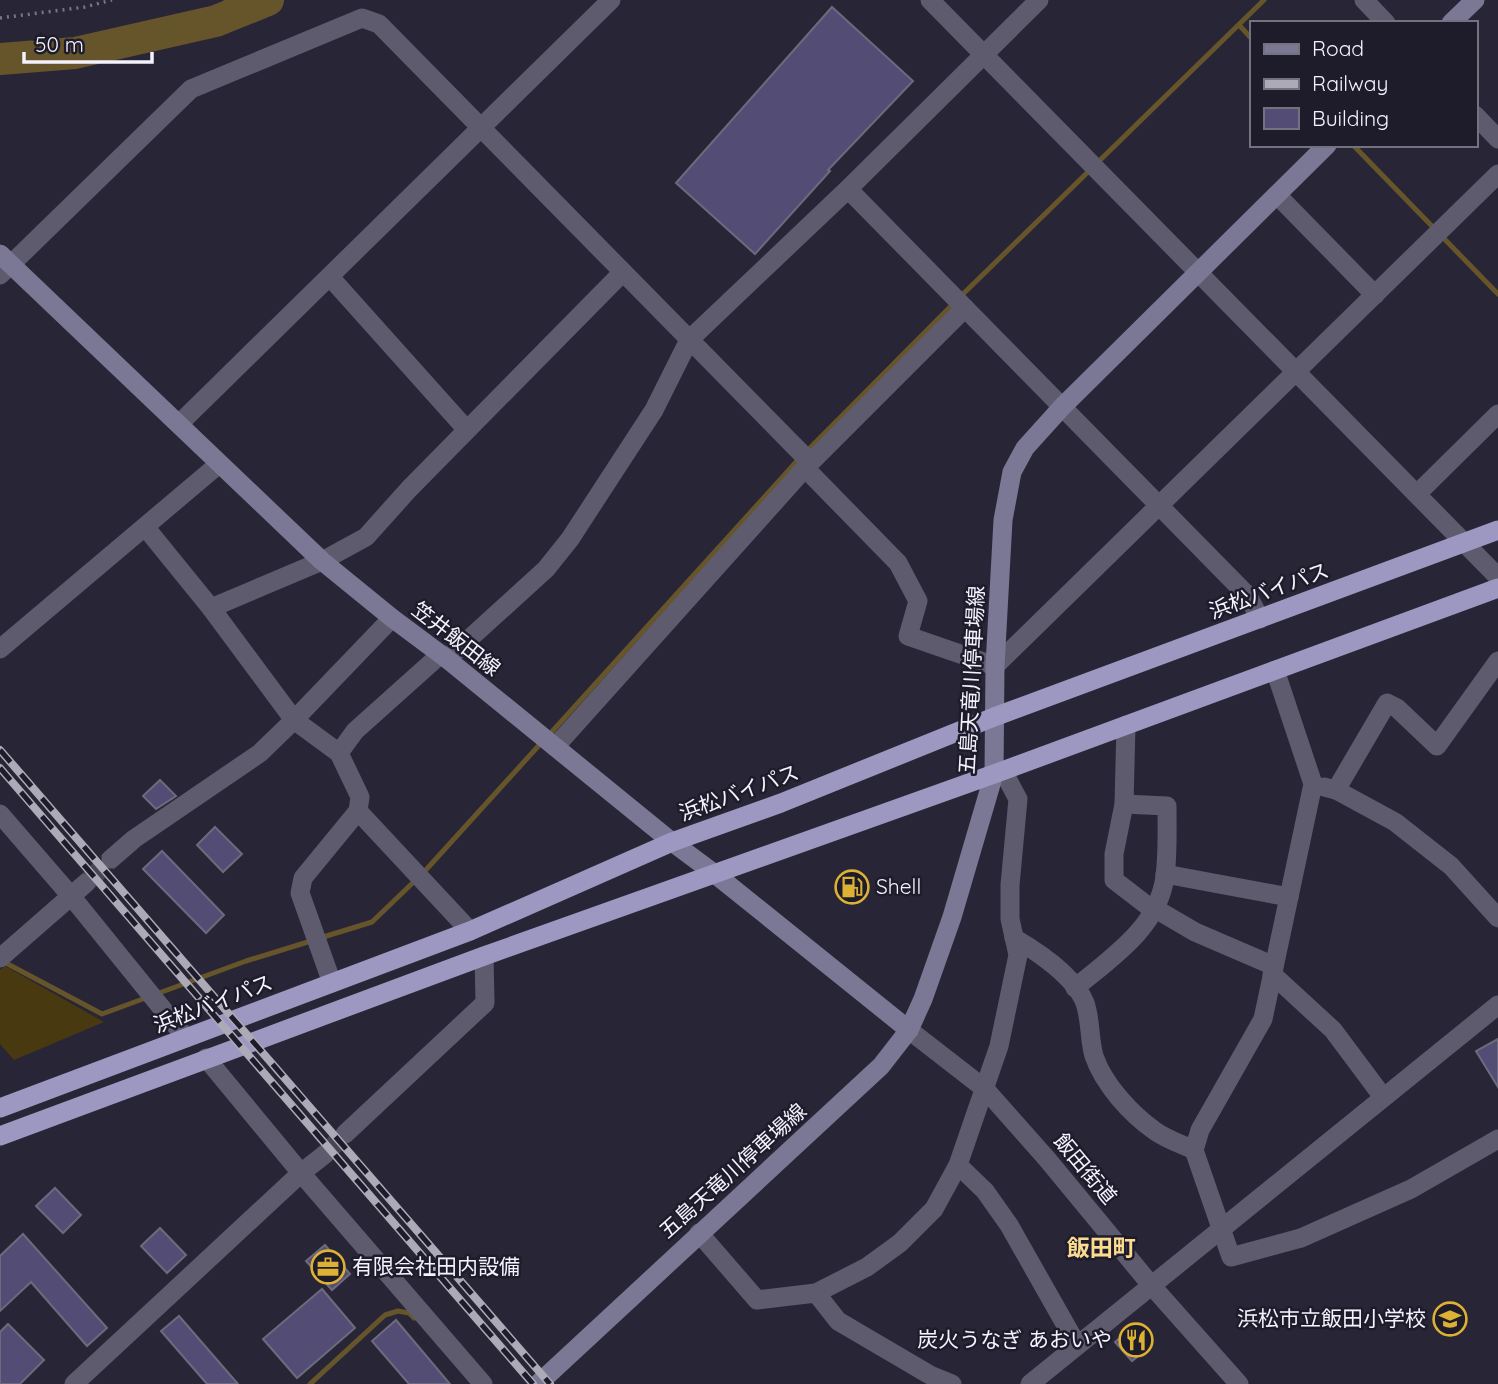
<svg xmlns="http://www.w3.org/2000/svg" width="1498" height="1384" viewBox="0 0 1498 1384" font-family="Quicksand,'Noto Sans JP',sans-serif">
	<style>
		.green { fill: #483911 }
		.lines { fill: none; stroke-linecap: round; stroke-linejoin: round }
		.stream { stroke: #66552a; stroke-width: 5 }
		.river { stroke: #66552a; stroke-width: 32 }
		.building { fill: #534d75; stroke: #6c6a7d; stroke-width: 2 }
		.minor-tunnel { stroke: #464554; stroke-width: 19; stroke-dasharray: 19 10; stroke-linecap: butt }
		.path { stroke: #787785; stroke-width: 3.5; stroke-dasharray: 2 5; stroke-linecap: butt }
		.minor { stroke: #5e5b6e; stroke-width: 19 }
		.tertiary { stroke: #5e5b6e; stroke-width: 19 }
		.secondary { stroke: #7b7895; stroke-width: 19 }
		.trunk { stroke: #9c98c1; stroke-width: 19 }
		.rail-casing { stroke: #acaab7; stroke-width: 8 }
		.rail { stroke: #1e1c2b; stroke-width: 5; stroke-dasharray: 16; stroke-linecap: butt }
		.labels { text-anchor: middle; stroke-width: 5; stroke-linejoin: round; paint-order: stroke }
		.street-label { font-size: 21px; fill: #f3f2fd; stroke: #1e1c2b }
		.poi-label { font-size: 21px; fill: #f3f2fd; stroke: #1e1c2b; text-anchor: start }
		.neighbourhood-label { font-size: 23px; font-weight: bold; fill: #fadb90; stroke: #1e1c2b }
	</style>
	<rect width="100%" height="100%" fill="#282636"/>
	<path class="green" d="M5,966L104,1022L14,1060L0,1044V970Z"/>
	<g class="lines">
		<g class="stream">
			<path d="M226,0L233,14"/>
			<path d="M1240,26L1251,38"/>
			<path d="M1353,145L1498,294"/>
			<path d="M961,296L1264,0"/>
			<path d="M549,735L797,461L954,303"/>
			<path d="M320,938L372,922L424,872L542,742"/>
			<path d="M4,962L102,1014L246,961L311,941"/>
			<path d="M310,1384L385,1315L398,1311L409,1313L414,1318"/>
		</g>
		<path class="river" d="M0,59L75,53L216,21L268,0"/>
	</g>
	<g class="building">
		<path d="M832,7L913,81L828,170L830,171L755,254L676,183Z"/>
		<path d="M160,780L176,796L156,809L143,796Z"/>
		<path d="M215,827L242,854L223,872L197,845Z"/>
		<path d="M162,851L224,915L206,933L143,869Z"/>
		<path d="M1498,1039V1087L1476,1051Z"/>
		<path d="M55,1188L81,1215L63,1233L36,1206Z"/>
		<path d="M160,1228L186,1255L167,1273L141,1246Z"/>
		<path d="M23,1234L107,1328L87,1346L31,1282L0,1311V1256Z"/>
		<path d="M325,1245L350,1274L332,1290L306,1261Z"/>
		<path d="M322,1289L355,1328L297,1378L263,1339Z"/>
		<path d="M179,1316L238,1384H207L161,1331Z"/>
		<path d="M396,1320L450,1384H409L372,1341Z"/>
		<path d="M8,1324L44,1360L20,1384H0V1332Z"/>
		<path d="M1131,1328L1148,1348L1132,1361L1115,1342Z"/>
	</g>
	<g class="lines">
		<g class="minor-tunnel">
			<path d="M86,883L111,859"/>
			<path d="M324,1155L345,1134"/>
		</g>
		<path class="path" d="M0,18L85,7L112,0"/>
		<g class="minor">
			<path d="M930,0L1498,577"/>
			<path d="M1364,0L1386,23"/>
			<path d="M1475,115L1498,139"/>
			<path d="M848,189L1248,596L1260,619"/>
			<path d="M1277,195L1375,295"/>
			<path d="M0,275L191,89L362,18L379,24L810,462"/>
			<path d="M330,277L467,430"/>
			<path d="M180,423L611,0"/>
			<path d="M805,468L898,563L918,601L908,636L995,666L1498,174"/>
			<path d="M1418,493L1498,414"/>
			<path d="M146,528L211,608L294,720L339,753L360,797L358,811L470,931"/>
			<path d="M211,608L322,561L366,537L409,489L623,272"/>
			<path d="M0,649L219,464"/>
			<path d="M447,659L546,569L570,539L654,410L689,340L848,189L1039,0"/>
			<path d="M1275,670L1313,784L1263,1019L1200,1130L1194,1150L1231,1257L1301,1238L1411,1189L1498,1139"/>
			<path d="M1126,725L1124,804L1114,854V880L1153,910"/>
			<path d="M555,747L805,468L965,308"/>
			<path d="M339,753L355,731L441,654"/>
			<path d="M1324,787L1336,790L1395,822L1451,866L1498,918"/>
			<path d="M1336,790L1387,703L1397,708L1437,746L1498,661"/>
			<path d="M0,814L71,896L186,1038"/>
			<path d="M111,859L134,839L260,753L294,720L392,618"/>
			<path d="M1165,874L1289,897"/>
			<path d="M1154,908L1195,932L1274,966"/>
			<path d="M1014,938C1038,952 1075,977 1085,1003C1091,1020 1089,1039 1094,1056C1104,1085 1131,1114 1155,1131C1166,1139 1181,1144 1194,1150"/>
			<path d="M0,958L86,883"/>
			<path d="M1272,974L1333,1030L1383,1097"/>
			<path d="M332,983L300,893L303,878L358,811"/>
			<path d="M1075,988C1111,958 1159,927 1165,876C1168,853 1167,829 1167,806L1124,804"/>
			<path d="M206,1058L301,1173L483,1384"/>
			<path d="M345,1134L485,1003L484,956"/>
			<path d="M958,1165L985,1191L1009,1225L1077,1345"/>
			<path d="M699,1233L757,1300L816,1293L867,1267L900,1243L934,1209L958,1165L999,1046L1018,955L1010,919V885L1018,799L1003,771"/>
			<path d="M816,1293L838,1321L930,1375L952,1384"/>
			<path d="M74,1384L301,1173L324,1155"/>
		</g>
		<g class="tertiary">
			<path d="M909,1030L985,1089L1047,1159L1151,1285L1239,1384"/>
			<path d="M1030,1384L1498,1005"/>
		</g>
		<g class="secondary">
			<path d="M1451,23L1475,0"/>
			<path d="M0,254L322,561L392,618L447,659L672,842L715,874L909,1030"/>
			<path d="M538,1384L881,1066L909,1030L923,999L952,917L994,774L995,666L1003,520L1012,472L1025,448L1062,407L1327,145"/>
		</g>
		<g class="trunk">
			<path d="M0,1108L470,931L672,842L781,803L994,717L1498,530"/>
			<path d="M0,1136L484,956L994,774L1498,588"/>
		</g>
		<defs>
			<g id="rail">
				<path d="M0,750L550,1384"/>
				<path d="M0,768L533,1384"/>
			</g>
		</defs>
		<use href="#rail" class="rail-casing"/>
		<use href="#rail" class="rail"/>
	</g>
	<defs>
		<symbol id="fuel-ring" viewBox="-11 -11 22 22"><circle r="9.5" fill="#1e1c2b" stroke="#ddb133" stroke-width="1.5"/><path d="M-5.5-6h7V0h2V4h1.3V-2.5L3-4.5l.8-.8L6-3V5H2.5V1h-1V6h-7ZM-4.2-4.7v3.2H.2V-4.7Z" fill="#ddb133"/></symbol>
		<symbol id="office-ring" viewBox="-11 -11 22 22"><circle r="9.5" fill="#1e1c2b" stroke="#ddb133" stroke-width="1.5"/><path d="M-6-3h4V-5.5h4V-3h4V5H-6ZM-1-4.5V-3h2v-1.5ZM-6 0V1H6V0Z" fill="#ddb133"/></symbol>
		<symbol id="school-ring" viewBox="-11 -11 22 22"><circle r="9.5" fill="#1e1c2b" stroke="#ddb133" stroke-width="1.5"/><path d="M0-5L7-2L0 1L-7-2ZM-4 1L0 2.5L4 1V4Q0 6-4 4Z" fill="#ddb133"/></symbol>
		<symbol id="restaurant-ring" viewBox="-11 -11 22 22"><circle r="9.5" fill="#1e1c2b" stroke="#ddb133" stroke-width="1.5"/><path d="M-5-6h1v4h1v-4h1v4h1v-4h1v5L-1.5 .5V6h-2V.5L-5-1ZM5-6V6H3V1.5H1.5Q1.5-4 5-6Z" fill="#ddb133"/></symbol>
	</defs>
	<g fill-rule="evenodd">
		<use href="#fuel-ring" x="833" y="868" width="38" height="38"/>
		<use href="#office-ring" x="309" y="1248" width="38" height="38"/>
		<use href="#school-ring" x="1431" y="1300" width="38" height="38"/>
		<use href="#restaurant-ring" x="1117" y="1321" width="38" height="38"/>
	</g>
	<g class="labels">
		<g class="street-label">
			<text transform="translate(1269 591) rotate(-20)" y="7">浜松バイパス</text>
			<text transform="translate(456 639) rotate(38)" y="7">笠井飯田線</text>
			<text transform="translate(972 680) rotate(-87)" y="7">五島天竜川停車場線</text>
			<text transform="translate(739 793) rotate(-20)" y="7">浜松バイパス</text>
			<text transform="translate(213 1004) rotate(-21)" y="7">浜松バイパス</text>
			<text transform="translate(1085 1169) rotate(50)" y="7">飯田街道</text>
			<text transform="translate(733 1171) rotate(-42)" y="7">五島天竜川停車場線</text>
		</g>
		<g class="poi-label">
			<text x="876" y="894">Shell</text>
			<text x="352" y="1274">有限会社田内設備</text>
			<text x="1426" y="1326" text-anchor="end">浜松市立飯田小学校</text>
			<text x="1112" y="1347" text-anchor="end">炭火うなぎ あおいや</text>
		</g>
		<g class="neighbourhood-label">
			<text x="1101" y="1256">飯田町</text>
		</g>
	</g>
	<rect x="1250" y="21" width="228" height="126" fill="#1e1c2b" stroke="#73727f" stroke-width="2"/>
	<rect x="1264" y="44" width="35" height="10" fill="#7b7895" stroke="#73727f" stroke-width="2"/>
	<text x="1312" y="56" font-size="21" fill="#f3f2fd">Road</text>
	<rect x="1264" y="79" width="35" height="10" fill="#acaab7" stroke="#73727f" stroke-width="2"/>
	<text x="1312" y="91" font-size="21" fill="#f3f2fd">Railway</text>
	<rect x="1264" y="108" width="35" height="21" fill="#534d75" stroke="#73727f" stroke-width="2"/>
	<text x="1312" y="126" font-size="21" fill="#f3f2fd">Building</text>
	<path d="M24 52v10h128v-10" fill="none" stroke="#f3f2fd" stroke-width="3.5"/>
	<text x="35" y="52" font-size="21" fill="#f3f2fd" stroke="#1e1c2b" stroke-width="5" paint-order="stroke">50 m</text>
</svg>
